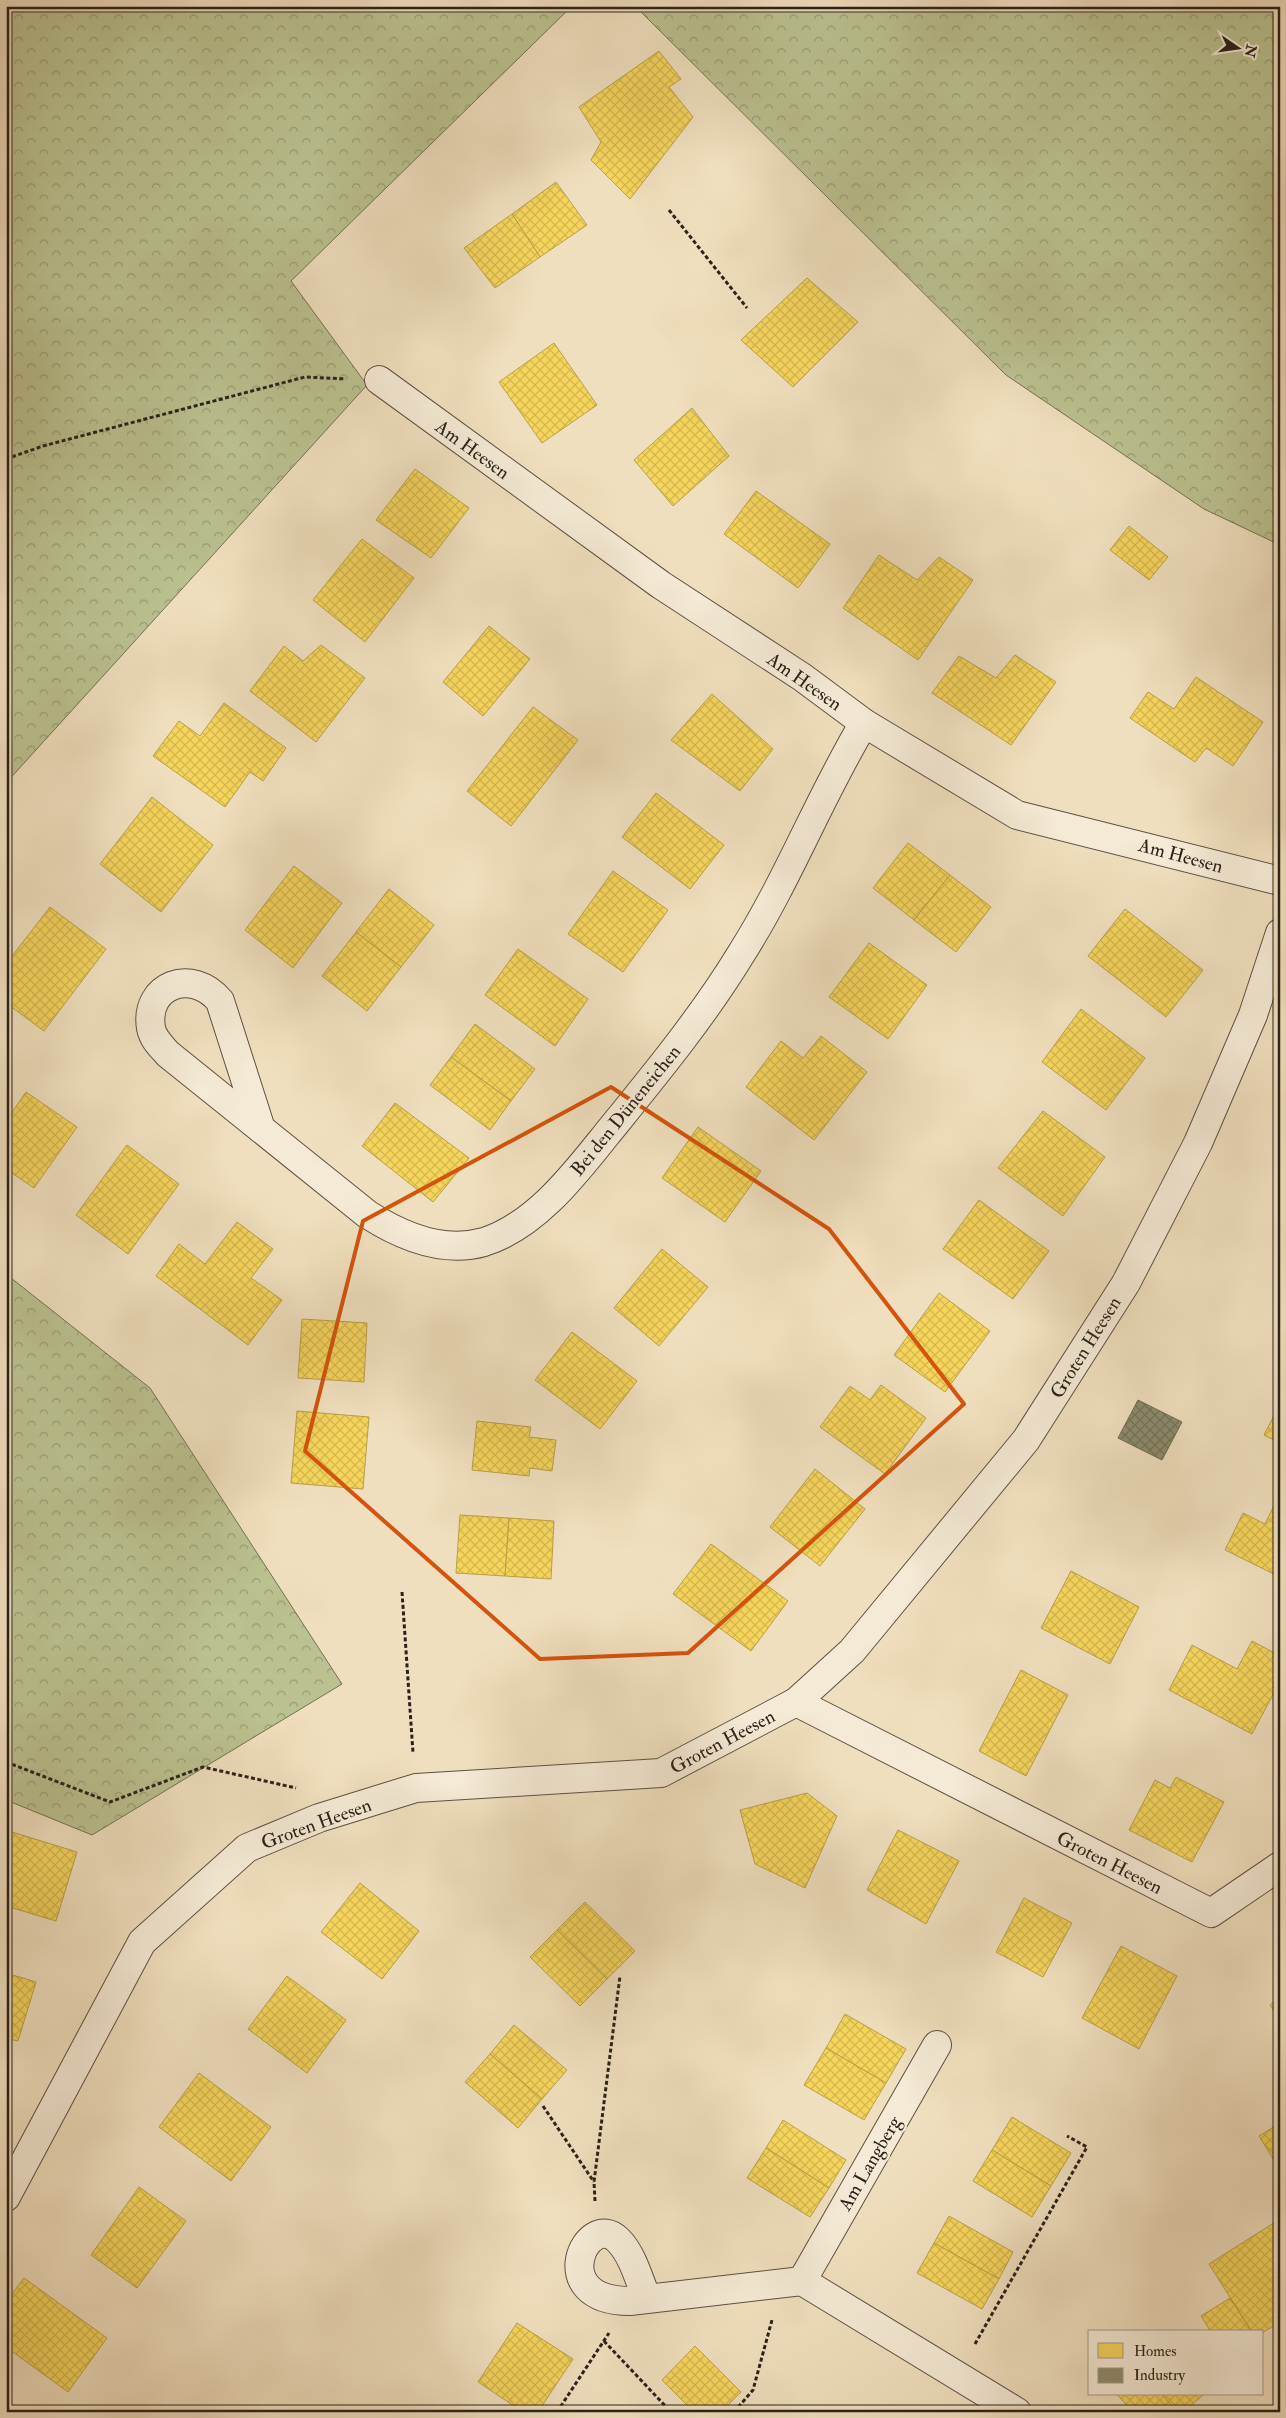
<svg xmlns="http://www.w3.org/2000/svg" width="1286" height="2418" viewBox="0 0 1286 2418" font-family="'IM FELL Double Pica',serif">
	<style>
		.forest { fill: url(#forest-crowns); stroke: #737155 }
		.homes { fill: url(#homes-cross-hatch); stroke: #b99f48 }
		.industry { fill: url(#industry-cross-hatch); stroke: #6f6c55 }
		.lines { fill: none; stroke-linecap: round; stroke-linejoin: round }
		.minor-casing { stroke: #5c5043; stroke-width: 30 }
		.path { stroke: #2b211a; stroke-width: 3; stroke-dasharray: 4 2.5; stroke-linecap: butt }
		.minor { stroke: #f5ead5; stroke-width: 28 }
		.marked { fill: none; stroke: #d5530d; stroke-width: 4; stroke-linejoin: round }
		.labels { text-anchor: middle; stroke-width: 5; stroke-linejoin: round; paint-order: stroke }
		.street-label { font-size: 19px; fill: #2b211a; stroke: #f5ead5 }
	</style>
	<defs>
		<pattern id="forest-crowns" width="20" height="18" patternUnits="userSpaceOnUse" patternTransform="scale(1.25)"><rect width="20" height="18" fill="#bbc190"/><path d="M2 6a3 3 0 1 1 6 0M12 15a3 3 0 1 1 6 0" fill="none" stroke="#989c75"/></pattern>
		<pattern id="homes-cross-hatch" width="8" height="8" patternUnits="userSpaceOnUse" patternTransform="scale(1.25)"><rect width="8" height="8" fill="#f6d55c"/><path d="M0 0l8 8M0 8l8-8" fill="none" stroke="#d3b74f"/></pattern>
		<pattern id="industry-cross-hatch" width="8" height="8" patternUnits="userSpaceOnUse" patternTransform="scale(1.25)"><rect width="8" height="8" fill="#8c8c6e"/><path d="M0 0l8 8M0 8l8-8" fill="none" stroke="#73725a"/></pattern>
	</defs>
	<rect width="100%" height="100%" fill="#f0dfbe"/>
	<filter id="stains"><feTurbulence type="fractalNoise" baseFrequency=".004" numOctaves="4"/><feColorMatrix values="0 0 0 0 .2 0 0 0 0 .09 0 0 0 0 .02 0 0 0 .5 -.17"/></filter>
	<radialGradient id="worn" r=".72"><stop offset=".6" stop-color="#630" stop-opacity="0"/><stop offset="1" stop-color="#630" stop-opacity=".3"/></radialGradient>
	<g class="forest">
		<path d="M6,6H572L291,281L367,385L6,783Z"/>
		<path d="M635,6H1280V545L1204,509L1006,375Z"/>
		<path d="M6,1274L150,1388L342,1684L92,1835L6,1800Z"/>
	</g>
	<g class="homes">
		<path d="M659,51L681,79L669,87L693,117L630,199L591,160L601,142L579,107Z"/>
		<path d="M556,182L587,225L540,257L512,214Z"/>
		<path d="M512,214L540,257L495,288L464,248Z"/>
		<path d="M807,278L858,322L793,387L741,340Z"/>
		<path d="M554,343L597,405L542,443L499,382Z"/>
		<path d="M692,408L729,456L673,506L634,460Z"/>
		<path d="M415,469L469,508L431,558L376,520Z"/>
		<path d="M756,491L830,544L798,588L724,534Z"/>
		<path d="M1129,526L1168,557L1149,580L1110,550Z"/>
		<path d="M362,539L414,578L365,642L313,600Z"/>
		<path d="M879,555L917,580L939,557L973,580L918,660L843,608Z"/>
		<path d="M489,626L530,659L483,716L443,682Z"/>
		<path d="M321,645L365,678L316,742L250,691L284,646L303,661Z"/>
		<path d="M1015,655L1056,682L1011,745L932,693L959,656L996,678Z"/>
		<path d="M1196,677L1263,722L1233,766L1206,748L1195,762L1130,718L1148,692L1174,709Z"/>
		<path d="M712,694L773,749L740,791L671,740Z"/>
		<path d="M224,703L286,748L263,781L250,772L225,807L153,756L179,721L200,736Z"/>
		<path d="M533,707L578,740L511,826L467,791Z"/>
		<path d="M656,793L724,845L690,889L622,837Z"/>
		<path d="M152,797L213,845L161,912L100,864Z"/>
		<path d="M908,843L950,875L914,920L873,888Z"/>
		<path d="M294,866L342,903L293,968L245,930Z"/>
		<path d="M613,871L668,910L623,972L568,934Z"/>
		<path d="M950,875L991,907L956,952L914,920Z"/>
		<path d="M389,889L434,925L401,967L356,932Z"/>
		<path d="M50,907L106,949L44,1031L6,1003V964Z"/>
		<path d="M1125,909L1203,970L1166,1017L1088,956Z"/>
		<path d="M356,932L401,967L367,1011L322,976Z"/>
		<path d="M869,943L927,985L888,1039L829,997Z"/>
		<path d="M518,949L588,999L555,1046L485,995Z"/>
		<path d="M1081,1009L1145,1058L1106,1110L1042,1062Z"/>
		<path d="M475,1024L535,1069L511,1101L451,1057Z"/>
		<path d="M821,1036L867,1072L814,1140L746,1087L781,1041L803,1058Z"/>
		<path d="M451,1057L511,1101L490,1130L430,1085Z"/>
		<path d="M26,1092L77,1127L34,1188L6,1169V1121Z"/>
		<path d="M395,1103L469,1158L433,1202L362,1146Z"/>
		<path d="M1043,1111L1105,1157L1063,1216L998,1168Z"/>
		<path d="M698,1127L761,1171L725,1222L662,1178Z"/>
		<path d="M127,1145L179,1184L128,1254L76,1215Z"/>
		<path d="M979,1200L1049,1251L1013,1299L943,1249Z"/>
		<path d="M237,1222L273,1249L251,1278L282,1300L248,1345L156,1276L179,1244L205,1264Z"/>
		<path d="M662,1249L708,1287L659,1346L614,1308Z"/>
		<path d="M939,1293L990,1331L945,1392L894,1355Z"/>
		<path d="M302,1319L367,1323L364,1382L298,1378Z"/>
		<path d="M572,1332L637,1381L600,1429L535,1380Z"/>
		<path d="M881,1385L926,1418L885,1474L820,1427L850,1386L870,1400Z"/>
		<path d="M1280,1404V1443L1264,1435Z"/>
		<path d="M297,1411L369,1417L363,1489L291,1483Z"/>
		<path d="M477,1421L531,1427L529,1437L556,1440L552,1471L530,1468L529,1476L472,1470Z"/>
		<path d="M815,1469L865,1509L820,1566L770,1527Z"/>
		<path d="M1280,1493V1577L1225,1550L1243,1513L1265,1524Z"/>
		<path d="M460,1515L509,1518L505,1576L456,1573Z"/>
		<path d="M509,1518L554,1521L551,1579L505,1576Z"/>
		<path d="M711,1544L788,1601L751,1651L673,1594Z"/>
		<path d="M1071,1571L1139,1607L1110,1664L1041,1628Z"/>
		<path d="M1252,1641L1280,1656V1673L1273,1687L1276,1689L1252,1734L1169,1690L1192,1645L1237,1669Z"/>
		<path d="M1021,1670L1068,1695L1026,1776L979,1751Z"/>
		<path d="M1176,1777L1224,1802L1192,1862L1129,1830L1155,1780L1170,1788Z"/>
		<path d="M807,1793L837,1816L805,1888L755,1864L740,1810Z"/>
		<path d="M898,1830L959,1861L926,1924L867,1890Z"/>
		<path d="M12,1832L77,1852L56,1921L6,1906V1850Z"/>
		<path d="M360,1883L419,1931L382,1979L321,1932Z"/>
		<path d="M1024,1898L1072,1923L1043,1977L996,1952Z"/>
		<path d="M585,1902L635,1951L607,1979L557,1930Z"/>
		<path d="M557,1930L607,1979L580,2006L530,1957Z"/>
		<path d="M1121,1946L1177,1976L1139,2049L1082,2018Z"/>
		<path d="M6,1973L36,1982L18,2041L6,2038Z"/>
		<path d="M287,1976L346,2020L307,2073L248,2029Z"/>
		<path d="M1280,1998V2020L1270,2005Z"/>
		<path d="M845,2014L906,2049L886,2083L826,2048Z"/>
		<path d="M514,2025L567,2070L542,2099L490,2054Z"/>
		<path d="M826,2048L886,2083L864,2120L804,2085Z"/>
		<path d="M490,2054L542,2099L518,2128L465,2082Z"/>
		<path d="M199,2073L271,2127L231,2181L159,2127Z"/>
		<path d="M1012,2117L1071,2153L1051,2186L992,2150Z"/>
		<path d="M783,2120L846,2160L829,2188L766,2148Z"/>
		<path d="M1280,2123V2170L1259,2136Z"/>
		<path d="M766,2148L829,2188L810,2217L747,2178Z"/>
		<path d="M992,2150L1051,2186L1032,2217L973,2181Z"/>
		<path d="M139,2187L186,2221L137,2288L91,2255Z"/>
		<path d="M949,2216L1013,2252L999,2279L934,2243Z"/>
		<path d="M1277,2221L1280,2224V2322L1262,2333L1252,2332L1209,2264Z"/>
		<path d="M934,2243L999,2279L982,2309L917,2273Z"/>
		<path d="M24,2278L107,2338L68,2392L6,2347V2302Z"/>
		<path d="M1230,2298L1252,2332H1211L1201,2316Z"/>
		<path d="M517,2323L573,2359L538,2412H523L478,2382Z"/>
		<path d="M695,2346L741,2392L721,2412H694L662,2380Z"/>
		<path d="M1117,2394H1162L1177,2412H1132Z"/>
		<path d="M1162,2394H1203V2395L1183,2412H1177Z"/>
	</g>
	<path class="industry" d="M1138,1400L1182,1422L1162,1460L1118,1438Z"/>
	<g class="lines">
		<defs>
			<g id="minor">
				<path d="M379,380L661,585L802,677L864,723L1017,815L1280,881"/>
				<path d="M261,1129L220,1001C192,967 144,985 151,1028C153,1039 161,1046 168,1054L367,1214C401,1236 442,1254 484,1242C535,1226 574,1175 606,1135C653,1077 702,1018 741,954C788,880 819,798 864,723"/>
				<path d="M796,1702L1211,1913L1280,1866"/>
				<path d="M6,2197L142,1942L247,1848L319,1818L416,1788L661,1773L796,1702L852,1651L1026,1440L1126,1283L1198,1143L1253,1015L1280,933"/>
				<path d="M802,2281L937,2045"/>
				<path d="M647,2299C639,2280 633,2255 618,2240C587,2209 544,2301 630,2301L802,2281L1017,2412"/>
			</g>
		</defs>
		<use href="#minor" class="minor-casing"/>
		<g class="path">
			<path d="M669,210L747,308"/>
			<path d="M6,459L43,446L305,377L346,379"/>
			<path d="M402,1592L413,1753"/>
			<path d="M6,1762L110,1802L203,1767L296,1788"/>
			<path d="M543,2106L594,2182"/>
			<path d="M595,2201L594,2182L620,1976"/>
			<path d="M604,2341L671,2412"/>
			<path d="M975,2344L1087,2147L1067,2136"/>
			<path d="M557,2412L609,2333"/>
			<path d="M734,2412L753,2390L772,2320"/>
		</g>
		<use href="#minor" class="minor"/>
	</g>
	<path class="marked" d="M611,1087L829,1229L964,1404L688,1653L540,1659L305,1451L363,1221Z"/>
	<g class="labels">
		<g class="street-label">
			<text transform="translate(473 449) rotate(36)" y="7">Am Heesen</text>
			<text transform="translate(805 681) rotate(35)" y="7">Am Heesen</text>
			<text transform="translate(1181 855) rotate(15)" y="7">Am Heesen</text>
			<text transform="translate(625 1110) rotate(-51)" y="7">Bei den Düneneichen</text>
			<text transform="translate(1085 1347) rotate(-58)" y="7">Groten Heesen</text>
			<text transform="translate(722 1741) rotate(-28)" y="7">Groten Heesen</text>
			<text transform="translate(316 1823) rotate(-20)" y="7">Groten Heesen</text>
			<text transform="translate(1110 1862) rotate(27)" y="7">Groten Heesen</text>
			<text transform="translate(869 2163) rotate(-60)" y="7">Am Langberg</text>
		</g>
	</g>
	<rect width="1286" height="2418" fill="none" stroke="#f0dfbe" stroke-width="25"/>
	<rect x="8" y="8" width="1271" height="2403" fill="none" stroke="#2b211a" stroke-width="2.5"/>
	<rect x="12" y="12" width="1261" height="2393" fill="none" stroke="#2b211a"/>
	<rect x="1088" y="2330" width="175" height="65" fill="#f5ead5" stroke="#a49a8a"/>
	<rect x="1098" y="2343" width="25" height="15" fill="#f6d55c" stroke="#a49a8a"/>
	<text x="1134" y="2356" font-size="15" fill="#2b211a">Homes</text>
	<rect x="1098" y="2368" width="25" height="15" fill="#8c8c6e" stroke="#a49a8a"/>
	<text x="1134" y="2380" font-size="15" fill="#2b211a">Industry</text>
	<g transform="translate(1238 48) rotate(103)" stroke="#f5ead5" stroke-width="4" paint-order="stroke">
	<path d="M0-4L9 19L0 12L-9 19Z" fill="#2b211a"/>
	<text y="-8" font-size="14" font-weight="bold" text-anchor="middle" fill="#2b211a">N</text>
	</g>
	<rect width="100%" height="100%" filter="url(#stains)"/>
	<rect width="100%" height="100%" fill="url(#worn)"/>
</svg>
